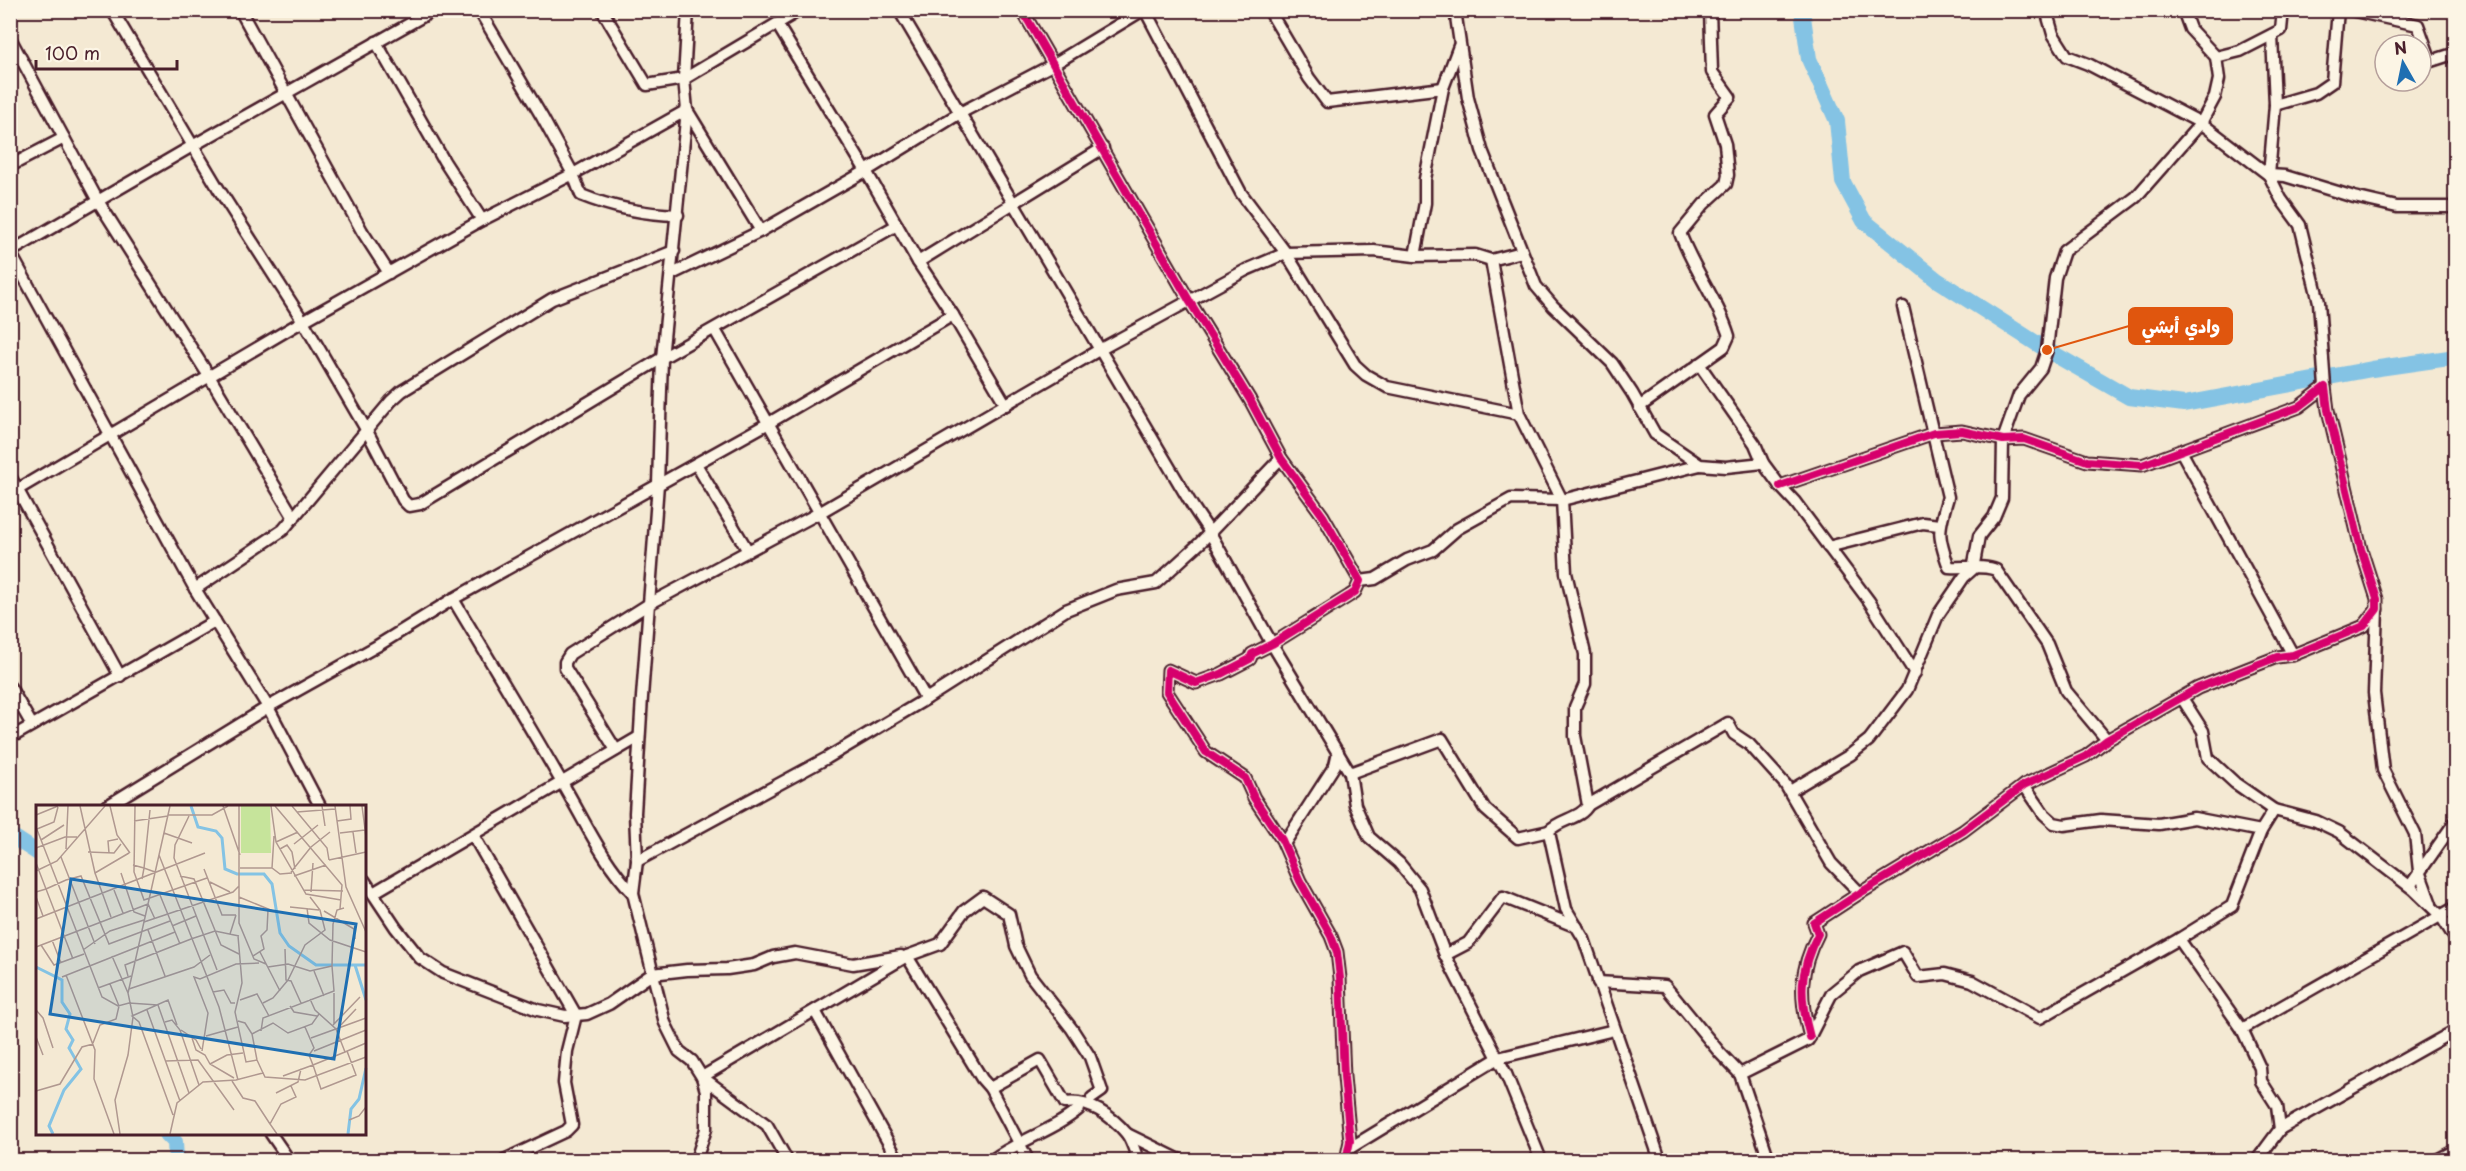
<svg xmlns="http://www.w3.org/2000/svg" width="2466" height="1171" viewBox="0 0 2466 1171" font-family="'Playpen Sans','Playpen Sans Arabic',sans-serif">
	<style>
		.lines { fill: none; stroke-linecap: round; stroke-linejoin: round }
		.river { stroke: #84c3e4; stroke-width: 16 }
		.minor-casing { stroke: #4a1f2b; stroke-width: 15 }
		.minor { stroke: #fcf5e5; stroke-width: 10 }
		.cycleway-casing { stroke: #fcf5e5; stroke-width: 11 }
		.cycleway { stroke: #d6006c; stroke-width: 8 }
		.inset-river { fill: none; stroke: #84c3e4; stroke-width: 3 }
		.inset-road { fill: none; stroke: #b09890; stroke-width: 1.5 }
		.view { fill: #1f6fb2; fill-opacity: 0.15; stroke: #1f6fb2; stroke-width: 3 }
		.inset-edge { fill: none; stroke: #4a1f2b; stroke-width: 3 }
		.leader { fill: none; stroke: #e0560e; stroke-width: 2 }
		.callout-dot { fill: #e0560e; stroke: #fcf5e5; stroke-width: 2 }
		.callout { fill: #e0560e; stroke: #e0560e; stroke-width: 2 }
		.callout-label { font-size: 18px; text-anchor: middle; font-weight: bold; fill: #fff }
	</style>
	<rect width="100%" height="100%" fill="#f4e9d3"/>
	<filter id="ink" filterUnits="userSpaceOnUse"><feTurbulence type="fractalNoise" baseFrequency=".0167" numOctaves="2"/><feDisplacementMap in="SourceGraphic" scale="12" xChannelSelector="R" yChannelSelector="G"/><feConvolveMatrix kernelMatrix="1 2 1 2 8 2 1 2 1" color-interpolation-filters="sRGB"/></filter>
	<g filter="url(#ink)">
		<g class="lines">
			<g class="river">
				<path d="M1802,10L1809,59L1837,121L1843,182L1864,221L1937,280L2047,350L2129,397L2184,404L2372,369L2456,357"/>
				<path d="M10,835L38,853"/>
				<path d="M167,1134L175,1142L176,1160"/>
			</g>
			<defs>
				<g id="minor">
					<path d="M112,10L218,188L303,321L367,431L403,500L409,506L420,504L662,358L897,225"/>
					<path d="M240,10L362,231L389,273"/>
					<path d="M479,10L542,117L573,174L581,195C613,208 643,214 678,215"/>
					<path d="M602,10L647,85L684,79L800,10"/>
					<path d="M688,10L684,79L687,110L662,358L658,484L642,697L635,813L637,861L633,893L665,1023L679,1051L692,1061L702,1077L706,1091V1129L696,1160"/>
					<path d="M899,10L1193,507L1209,531L1272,644L1350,773L1355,805L1369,837L1399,863L1420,889L1445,955L1506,1074L1541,1160"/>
					<path d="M1022,10L1190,302L1250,400L1281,458L1323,516L1360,581L1355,592L1349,596L1272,644L1252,654L1250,659L1221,674L1196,683L1168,670L1167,692L1206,752L1245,778L1254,798L1282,840L1300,881L1331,936L1337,952L1340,978L1344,1077L1350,1141L1346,1160"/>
					<path d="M1145,10L1241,193L1286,253L1355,365L1366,375L1387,387L1519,414"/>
					<path d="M1269,10L1309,78L1327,102L1443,88"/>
					<path d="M1455,10L1468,98L1482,150L1536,286L1553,306L1612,363L1632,393L1655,434L1700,465L1726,467L1763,463"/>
					<path d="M2046,10L2053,34L2067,56L2088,64L2201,123L2269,175L2285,176L2354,197L2397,207H2456"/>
					<path d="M2350,10L2418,25L2431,61L2456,53"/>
					<path d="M777,24L866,171L918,262L953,315L1006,405"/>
					<path d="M2272,35L2275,105L2269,175L2281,199L2300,225L2319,302L2325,387"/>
					<path d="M10,38L98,201L209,376L294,518"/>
					<path d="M376,42L444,161L482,220"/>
					<path d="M2216,57L2240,51L2281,30L2283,10"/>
					<path d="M2275,105L2316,93L2332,82L2338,10"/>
					<path d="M10,166L64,138"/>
					<path d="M10,252L195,589L268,707L320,806"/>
					<path d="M10,252L194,145L434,10"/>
					<path d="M1415,256L1425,203V179L1443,88L1459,46"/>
					<path d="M1491,260L1519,414L1562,500L1566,573L1585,654V684L1575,707V736L1588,805C1581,819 1559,819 1549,831L1550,837L1566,909L1584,939L1660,1160"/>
					<path d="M918,262L1103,148"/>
					<path d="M672,274L761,231L866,171L960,113L1054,64L1143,10"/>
					<path d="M1903,307L1948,497C1938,530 1937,535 1949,567C1963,568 1985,565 1996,570L2047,644L2066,691L2107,740"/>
					<path d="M715,330L926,699"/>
					<path d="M1699,364L1755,444L1763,463L1780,486L1795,502L1869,601L1915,673"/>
					<path d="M1639,407L1724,347L1729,336C1718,300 1693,269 1680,233L1704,204L1726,184L1728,175L1725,144L1715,114L1730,97L1712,72L1710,10"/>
					<path d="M2181,451L2293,655"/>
					<path d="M696,464L748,551"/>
					<path d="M10,476L120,676"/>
					<path d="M1780,486L1934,433L1962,431L2003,440L2024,439L2087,461L2142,465L2299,407L2325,387L2328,410L2361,549L2377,599V609L2364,626L2293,655L2277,657L2198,688L2107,740L2086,756L2024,785L1963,831L1860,893L1814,923L1818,934C1799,970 1799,998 1810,1037"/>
					<path d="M10,494L303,321L482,220L573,174L687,110L761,231"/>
					<path d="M1828,547L1923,523L1939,525"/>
					<path d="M1360,581L1375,579L1407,560L1433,550L1457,529L1511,499L1562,500L1700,465"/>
					<path d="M195,589L283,530L391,401L402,391L552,299L674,251"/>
					<path d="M453,599C489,659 526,720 561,781C584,819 601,860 633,893"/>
					<path d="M2377,609L2374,693L2383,770L2415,834L2419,871L2431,904"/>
					<path d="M10,687L32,725"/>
					<path d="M2182,698L2203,731L2208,758L2235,783L2274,810L2316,821L2339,832L2413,889L2441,916L2456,940"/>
					<path d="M10,738L215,621"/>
					<path d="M616,750L565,668V662L570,654L649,604L819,513L1099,350L1246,270L1286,253L1374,251L1415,256L1475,255L1491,260L1522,252"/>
					<path d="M1350,773L1442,739L1485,809L1518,838L1549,831"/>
					<path d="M2024,785L2044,814L2054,823L2064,825L2101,820L2159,824L2194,818L2261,831"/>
					<path d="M1790,791L1850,755L1869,740L1907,690L1938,615L1964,577L1973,569L1979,536L1994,517L2002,498L2003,440L2019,395L2041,368L2047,350L2055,278L2064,251L2136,197L2201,123L2215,97L2219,79L2216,57L2190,29L2183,10"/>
					<path d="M1588,805L1728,723L1734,734L1749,744L1785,784L1831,863L1860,893"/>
					<path d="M107,806L268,707L377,646L453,599L767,424L953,315"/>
					<path d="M473,835L576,1015L567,1051L564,1083L572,1125L566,1131L504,1160"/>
					<path d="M1284,844L1335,765L1338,752"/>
					<path d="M637,861L827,758L926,699L1066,610L1116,590L1156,583L1200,543L1281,458"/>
					<path d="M364,880L396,928L420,958L443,973L538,1010L565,1016L587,1014L609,1004L652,974L687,970L727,969L754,965L773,957L795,953L853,964L901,956"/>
					<path d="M2410,886L2456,820"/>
					<path d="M373,893L639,737"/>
					<path d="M2179,939L2242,1029L2260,1068L2261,1081L2277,1106L2280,1129L2257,1160"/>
					<path d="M1445,955L1468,943L1503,897L1577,927"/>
					<path d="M907,956L982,1079L990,1088L1028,1160"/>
					<path d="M1598,982L1665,986L1720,1053L1740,1074"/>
					<path d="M815,1011L898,1160"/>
					<path d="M2242,1029L2456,907"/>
					<path d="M990,1088L1040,1060L1065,1103C1088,1099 1112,1116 1127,1134C1132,1141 1135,1152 1138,1160"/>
					<path d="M2280,1129L2456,1030"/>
					<path d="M271,1134L289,1160"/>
					<path d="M1127,1134L1180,1160"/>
					<path d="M1350,1148L1498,1058L1614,1030"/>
					<path d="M787,1160L767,1125L702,1077L907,956L940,944L964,911L983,897L1009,914L1016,946L1030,975L1072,1029L1090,1057L1102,1091L1092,1098"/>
					<path d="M992,1160C1019,1140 1053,1131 1079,1109"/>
					<path d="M1769,1160L1740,1074L1808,1040L1832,993L1859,971L1903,952L1918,977L1945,974L1972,981L2040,1018L2179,939L2232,906L2261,831L2274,810"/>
					<path d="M2437,1160L2456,1150"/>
				</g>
			</defs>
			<use href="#minor" class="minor-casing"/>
			<use href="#minor" class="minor"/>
			<defs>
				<g id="cycleway">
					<path d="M1022,10L1190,302L1250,400L1281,458L1323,516L1360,581L1355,592L1349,596L1272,644L1252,654L1250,659L1221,674L1196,683L1168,670L1167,692L1206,752L1245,778L1254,798L1282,840L1300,881L1331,936L1337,952L1340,978L1344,1077L1350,1141L1346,1160"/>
					<path d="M1780,486L1934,433L1962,431L2003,440L2024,439L2087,461L2142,465L2299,407L2325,387L2328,410L2361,549L2377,599V609L2364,626L2293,655L2277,657L2198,688L2107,740L2086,756L2024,785L1963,831L1860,893L1814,923L1818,934C1799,970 1799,998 1810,1037"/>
				</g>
			</defs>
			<use href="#cycleway" class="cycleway-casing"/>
			<use href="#cycleway" class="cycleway"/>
		</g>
	</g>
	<g transform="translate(36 805)">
		<rect width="330" height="330" fill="#f4e9d3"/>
		<path d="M205,1H234L235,48H205Z" fill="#c6e49b"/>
		<path class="inset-river" d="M155,1L162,22L180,26L186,33L189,64L201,69H228L236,79L244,128L253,141L280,160H330M319,160L330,195M0,162L26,175V197L34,209L30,224L37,235L33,243L45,264L28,285L13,321L17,329M312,329L315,304L323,294L330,263"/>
		<path class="inset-road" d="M44,1L59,68L93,48M74,1L81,30L94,48M99,1L98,67L108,95L171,73M187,1L204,50M203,1V118L218,154L230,159M235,1L240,37L270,89L305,95M239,1L306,80L304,104M256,1L291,43L293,55M286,1L289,21M299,1L310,82L330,127M326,1L330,32M261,7L299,4M0,10L22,1M132,10H176L192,1M153,11L139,40L138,53L181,165M98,16L132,11M301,16L315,14L314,1M0,22L66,192L82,201L93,198L122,200M1,24L18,17L22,2M317,27L320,48M128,28L156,38M304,28L329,25M5,35L28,20M240,37L262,27M258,39L282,20M0,43L29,32H41M30,44L32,1M244,44L251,40L256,47L259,64M52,47L78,48L85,39M73,48L72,36L82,34M123,50L183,202L202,275M25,52L59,139M293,55L330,47M0,58L10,84L0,87M97,60L108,63L114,5M204,63H236L244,69L256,68M236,63L238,31M168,64L186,110H200M0,66L21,56L69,1M255,67L275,42L294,27M59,68L75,112M85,68L98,107L109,111M144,71L158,74L185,140L203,149M258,71L290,60M106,74L108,63L119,67M174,77L194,87M78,85L87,108M268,85L307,86M275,87L277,58M124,90L144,139M0,92L7,111M203,92L237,106M254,102L283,105M271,103L273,118L294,135L330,147M288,106L318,124L319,134M0,114L169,48M108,117L197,87L203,81M136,121L160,111M112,125L129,171M194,129L200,110M202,131L206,178L199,207L210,257L221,255L227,268M16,135L25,158M5,140L18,160L48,149M0,142L112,99L119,114M249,144L250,175L255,176L265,198M47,145L74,126L108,115M224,147L244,186M76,151L92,188M217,151L228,144L225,131L231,125L232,105M37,154L10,84L30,75L45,71L73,139L134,116M296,161L297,119L301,105L308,103M278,166L288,191M30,170L59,245L58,274L78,329M92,171L89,160L155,134L179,126L203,131M26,172L139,127M62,183L95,171M93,184L158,162L174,150M177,187L188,185L195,198H199M298,188V219M274,194L279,205L300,224L309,247M204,195L221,189L233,211M227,198L237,193L252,175L269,140L289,125L284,105L274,92M122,200L153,288M254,201L258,207L281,211M0,205L7,213L17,243M111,205L144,296M202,216L209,218L216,229M129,217L136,215L144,225L163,280M297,220L324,192M303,222L320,204M145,225L160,235L165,244M225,226L227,213L298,186L296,161L274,166L252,159L232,162M170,231L202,222M0,232L7,250M156,233L160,245L169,250L174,259L198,273M275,233L330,213M57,238L64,220L80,214L83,201L74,179M166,246L172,208L158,172L164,174L200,159L223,158M278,246L330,225M311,246L320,270L285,284L277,260L309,247L330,238M221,255L216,229L237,218L252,228L276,219L283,209M129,256L162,255L198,305M174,259L191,250L207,248M247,271L277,260L273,250L278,243L269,222M196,276L207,293L219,296L234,319M0,286L24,279L46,242L57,239M240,288L262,277L265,264M137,310L103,217L96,211L132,195L141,220M313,315L323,311L330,302M84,329L79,295L92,250L97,212L92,188L134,1M134,329L141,298L167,277L200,275L227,268L229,272L269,275L330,252M241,329L234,319L245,299L260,292L255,281"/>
		<path class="view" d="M35,74L320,119L298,254L14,209Z"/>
		<rect width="330" height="330" class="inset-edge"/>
	</g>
	<path class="leader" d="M2047 350L2129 326"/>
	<circle class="callout-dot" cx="2047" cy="350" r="6"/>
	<rect class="callout" x="2129" y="308" width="103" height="36" rx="6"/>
	<g class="callout-label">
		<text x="2181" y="333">وادي أبشي</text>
	</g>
	<rect width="2466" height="1171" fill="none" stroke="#fcf5e5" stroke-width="36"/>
	<rect x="18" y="18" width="2430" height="1135" fill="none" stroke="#4a1f2b" stroke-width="2" filter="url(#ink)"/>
	<g transform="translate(2403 63) rotate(351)"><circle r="28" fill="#fcf5e5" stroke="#b59f9b" stroke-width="1.5"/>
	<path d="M0-4.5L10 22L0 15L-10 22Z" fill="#1f6fb2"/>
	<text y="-9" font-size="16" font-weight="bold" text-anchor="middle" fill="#4a1f2b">N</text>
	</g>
	<path d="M36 60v9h141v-9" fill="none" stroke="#4a1f2b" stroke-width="3"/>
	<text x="45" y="60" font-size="18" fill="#4a1f2b" stroke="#fcf5e5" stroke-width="4.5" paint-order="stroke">100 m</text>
</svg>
